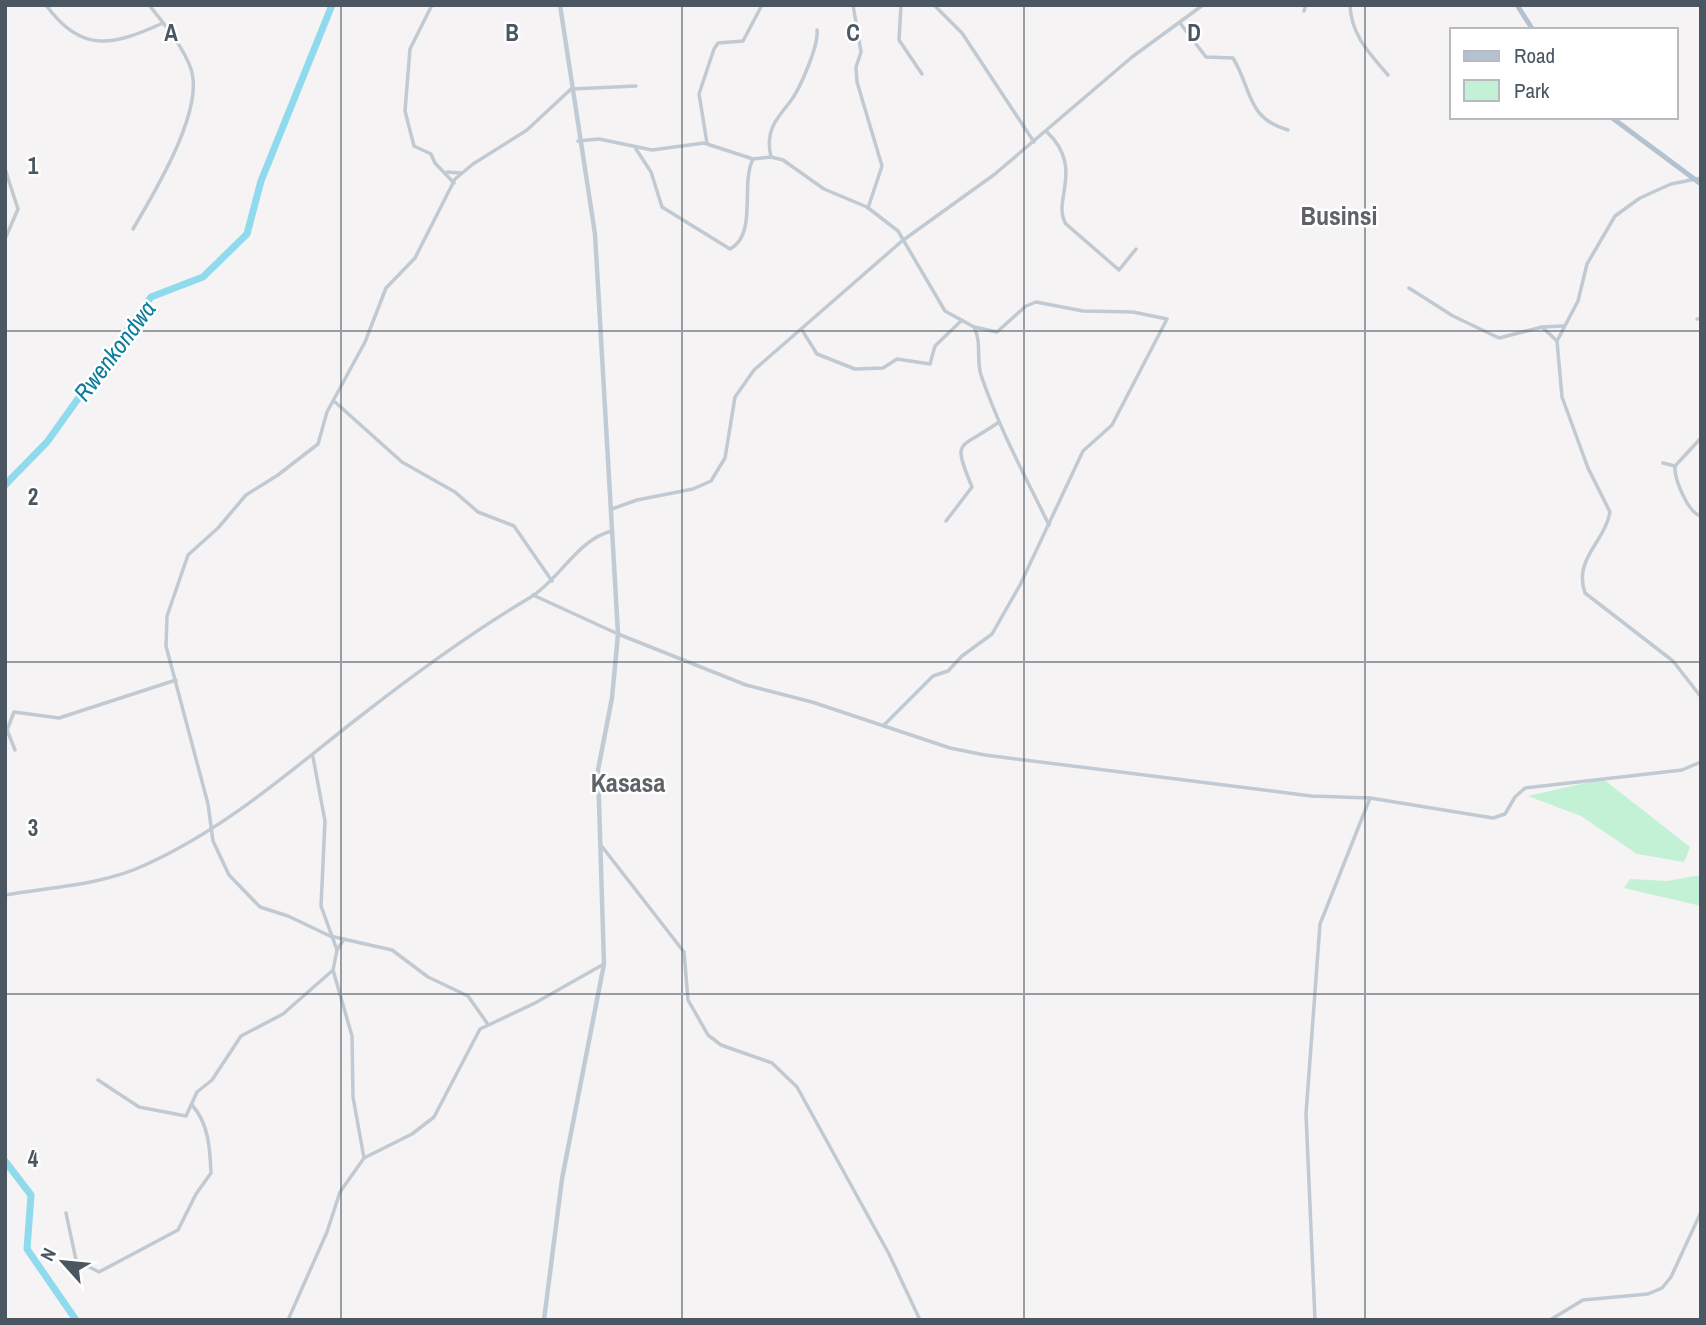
<svg xmlns="http://www.w3.org/2000/svg" width="1706" height="1325" viewBox="0 0 1706 1325" font-family="'Archivo Narrow',sans-serif">
	<style>
		.green { fill: #c3f1d5 }
		.lines { fill: none; stroke-linecap: round; stroke-linejoin: round }
		.river { stroke: #90daee; stroke-width: 7 }
		.street { stroke: #c1cad2; stroke-width: 3.5 }
		.secondary { stroke: #c1cbd6; stroke-width: 4.5 }
		.primary { stroke: #b3c2d1; stroke-width: 5 }
		.grid { fill: none; stroke: #4a5661; stroke-width: 2; stroke-opacity: 0.55 }
		.labels { text-anchor: middle; stroke-width: 5; stroke-linejoin: round; paint-order: stroke }
		.water-label { font-size: 24px; font-style: italic; fill: #0c7c9b; stroke: #fff }
		.quarter-label { font-size: 26px; font-weight: bold; fill: #5f6368; stroke: #fff }
		.grid-label { font-size: 23px; text-anchor: middle; font-weight: bold; fill: #4a5661; stroke: #fff; stroke-width: 5; stroke-linejoin: round; paint-order: stroke }
	</style>
	<rect width="100%" height="100%" fill="#f5f3f3"/>
	<g class="green">
		<path d="M1603,779L1690,847L1684,862L1637,854L1581,816L1528,796Z"/>
		<path d="M1701,875V906L1624,888L1630,879L1667,881Z"/>
	</g>
	<g class="lines">
		<g class="river">
			<path d="M5,485L47,442L151,297L203,277L247,234L261,181L332,5"/>
			<path d="M5,1161L31,1195L27,1249L76,1320"/>
		</g>
		<g class="street">
			<path d="M46,5C82,55 114,45 163,23"/>
			<path d="M432,5L410,49L405,111L414,146L431,154L435,163L454,183"/>
			<path d="M853,5L861,52L856,67L857,82L882,166L868,208"/>
			<path d="M901,5L899,40L922,74"/>
			<path d="M934,5L962,33L1034,142"/>
			<path d="M1350,5C1351,35 1370,54 1388,75"/>
			<path d="M1304,11L1306,5"/>
			<path d="M1180,23L1206,57L1233,58C1252,89 1246,118 1288,130"/>
			<path d="M1046,131C1086,168 1051,201 1066,224L1119,270L1136,249"/>
			<path d="M578,141L599,139L652,150L704,143L753,159L771,157L783,160L824,189L867,207L898,231L945,311L974,327L997,332L1026,306L1036,302L1083,311L1133,312L1167,319L1112,425L1083,451L1020,585L992,634L962,656L948,671L933,676L884,725"/>
			<path d="M707,143L699,94L714,49L718,43L743,41L762,5"/>
			<path d="M636,149L651,172L662,207L730,249C758,234 740,185 753,159"/>
			<path d="M771,157C765,132 775,120 790,102C800,89 819,45 817,30"/>
			<path d="M5,169L18,209L5,239"/>
			<path d="M447,172L461,173"/>
			<path d="M1701,178L1671,184L1640,198L1615,216L1587,264L1578,301L1557,341L1562,397L1588,468L1610,512C1605,542 1573,559 1585,593L1673,661L1701,697"/>
			<path d="M133,229C154,193 205,110 191,69C183,46 164,24 149,5"/>
			<path d="M1409,288L1453,316L1499,338L1542,327L1564,326"/>
			<path d="M1697,319H1701"/>
			<path d="M974,327C982,343 976,359 981,375C999,428 1025,476 1049,525"/>
			<path d="M1542,327L1557,341"/>
			<path d="M802,330L817,354L855,369L883,368L897,359L930,364L935,346L962,320"/>
			<path d="M335,402L402,462L455,492L478,512L514,526L552,581"/>
			<path d="M1663,463L1675,466C1674,479 1688,513 1701,516"/>
			<path d="M1675,466L1701,438"/>
			<path d="M612,509L637,500L693,489L711,481L725,458L735,397L754,370L902,241L995,174L1132,57L1203,5"/>
			<path d="M946,521L972,487C951,437 960,450 999,422"/>
			<path d="M533,595L618,634L746,685L812,702L950,748L985,755L1311,796L1370,798L1493,818L1505,814L1515,797L1525,788L1682,770L1701,762"/>
			<path d="M15,750L7,730L14,712L59,718L176,680"/>
			<path d="M313,757L325,821L321,906L337,950"/>
			<path d="M600,844L684,952L688,1000L708,1035L721,1045L772,1063L797,1087L889,1254L920,1320"/>
			<path d="M5,895C50,887 103,885 145,865C225,829 289,772 358,718C413,675 470,633 531,597C560,579 578,539 612,531"/>
			<path d="M344,939L337,950L333,970L352,1036L353,1097L364,1158"/>
			<path d="M487,1023L468,996L428,977L392,950L330,936L288,916L260,907L229,875L213,841L208,804L166,646L167,616L188,555L218,528L246,495L278,475L318,444L327,412L365,342L386,288L415,258L455,179L473,164L527,130L571,89L636,86"/>
			<path d="M98,1080L139,1107L186,1116L197,1092L212,1080L241,1036L283,1014L333,970"/>
			<path d="M66,1213L76,1260L99,1272L178,1230L196,1194L211,1173C210,1149 209,1124 192,1105"/>
			<path d="M288,1320L327,1232L340,1192L364,1158L412,1134L434,1117L480,1029L535,1003L604,964"/>
			<path d="M1315,1320L1306,1114L1320,924L1370,798"/>
			<path d="M1550,1320L1583,1300L1648,1294L1662,1288L1671,1277L1701,1212"/>
		</g>
		<path class="secondary" d="M544,1320L562,1179L604,964L598,770L612,698L618,634L595,234L560,5"/>
		<g class="primary">
			<path d="M1517,5L1533,30"/>
			<path d="M1611,117L1701,184"/>
		</g>
	</g>
	<path class="grid" d="M341,5V1320M682,5V1320M1024,5V1320M1365,5V1320M5,331H1701M5,662H1701M5,994H1701"/>
	<g class="labels">
		<g class="water-label">
			<text transform="translate(115 351) rotate(-53)" y="8">Rwenkondwa</text>
		</g>
		<g class="quarter-label">
			<text x="1339" y="225">Businsi</text>
			<text x="628" y="792">Kasasa</text>
		</g>
	</g>
	<g class="grid-label">
		<text x="171" y="41">A</text>
		<text x="512" y="41">B</text>
		<text x="853" y="41">C</text>
		<text x="1194" y="41">D</text>
		<text x="33" y="174">1</text>
		<text x="33" y="505">2</text>
		<text x="33" y="836">3</text>
		<text x="33" y="1167">4</text>
	</g>
	<rect width="1706" height="1325" fill="none" stroke="#4a5661" stroke-width="14"/>
	<rect x="1450" y="28" width="228" height="91" fill="#ffffff" stroke="#b7bbc0" stroke-width="2"/>
	<rect x="1464" y="51" width="35" height="10" fill="#b3c2d1" stroke="#b7bbc0" stroke-width="2"/>
	<text x="1514" y="63" font-size="21" fill="#4a5661">Road</text>
	<rect x="1464" y="80" width="35" height="21" fill="#c3f1d5" stroke="#b7bbc0" stroke-width="2"/>
	<text x="1514" y="98" font-size="21" fill="#4a5661">Park</text>
	<g transform="translate(63 1262) rotate(297)" stroke="#ffffff" stroke-width="5" paint-order="stroke">
	<path d="M0-5L12 26L0 18L-12 26Z" fill="#4a5661"/>
	<text y="-10" font-size="19" font-weight="bold" text-anchor="middle" fill="#4a5661">N</text>
	</g>
</svg>
